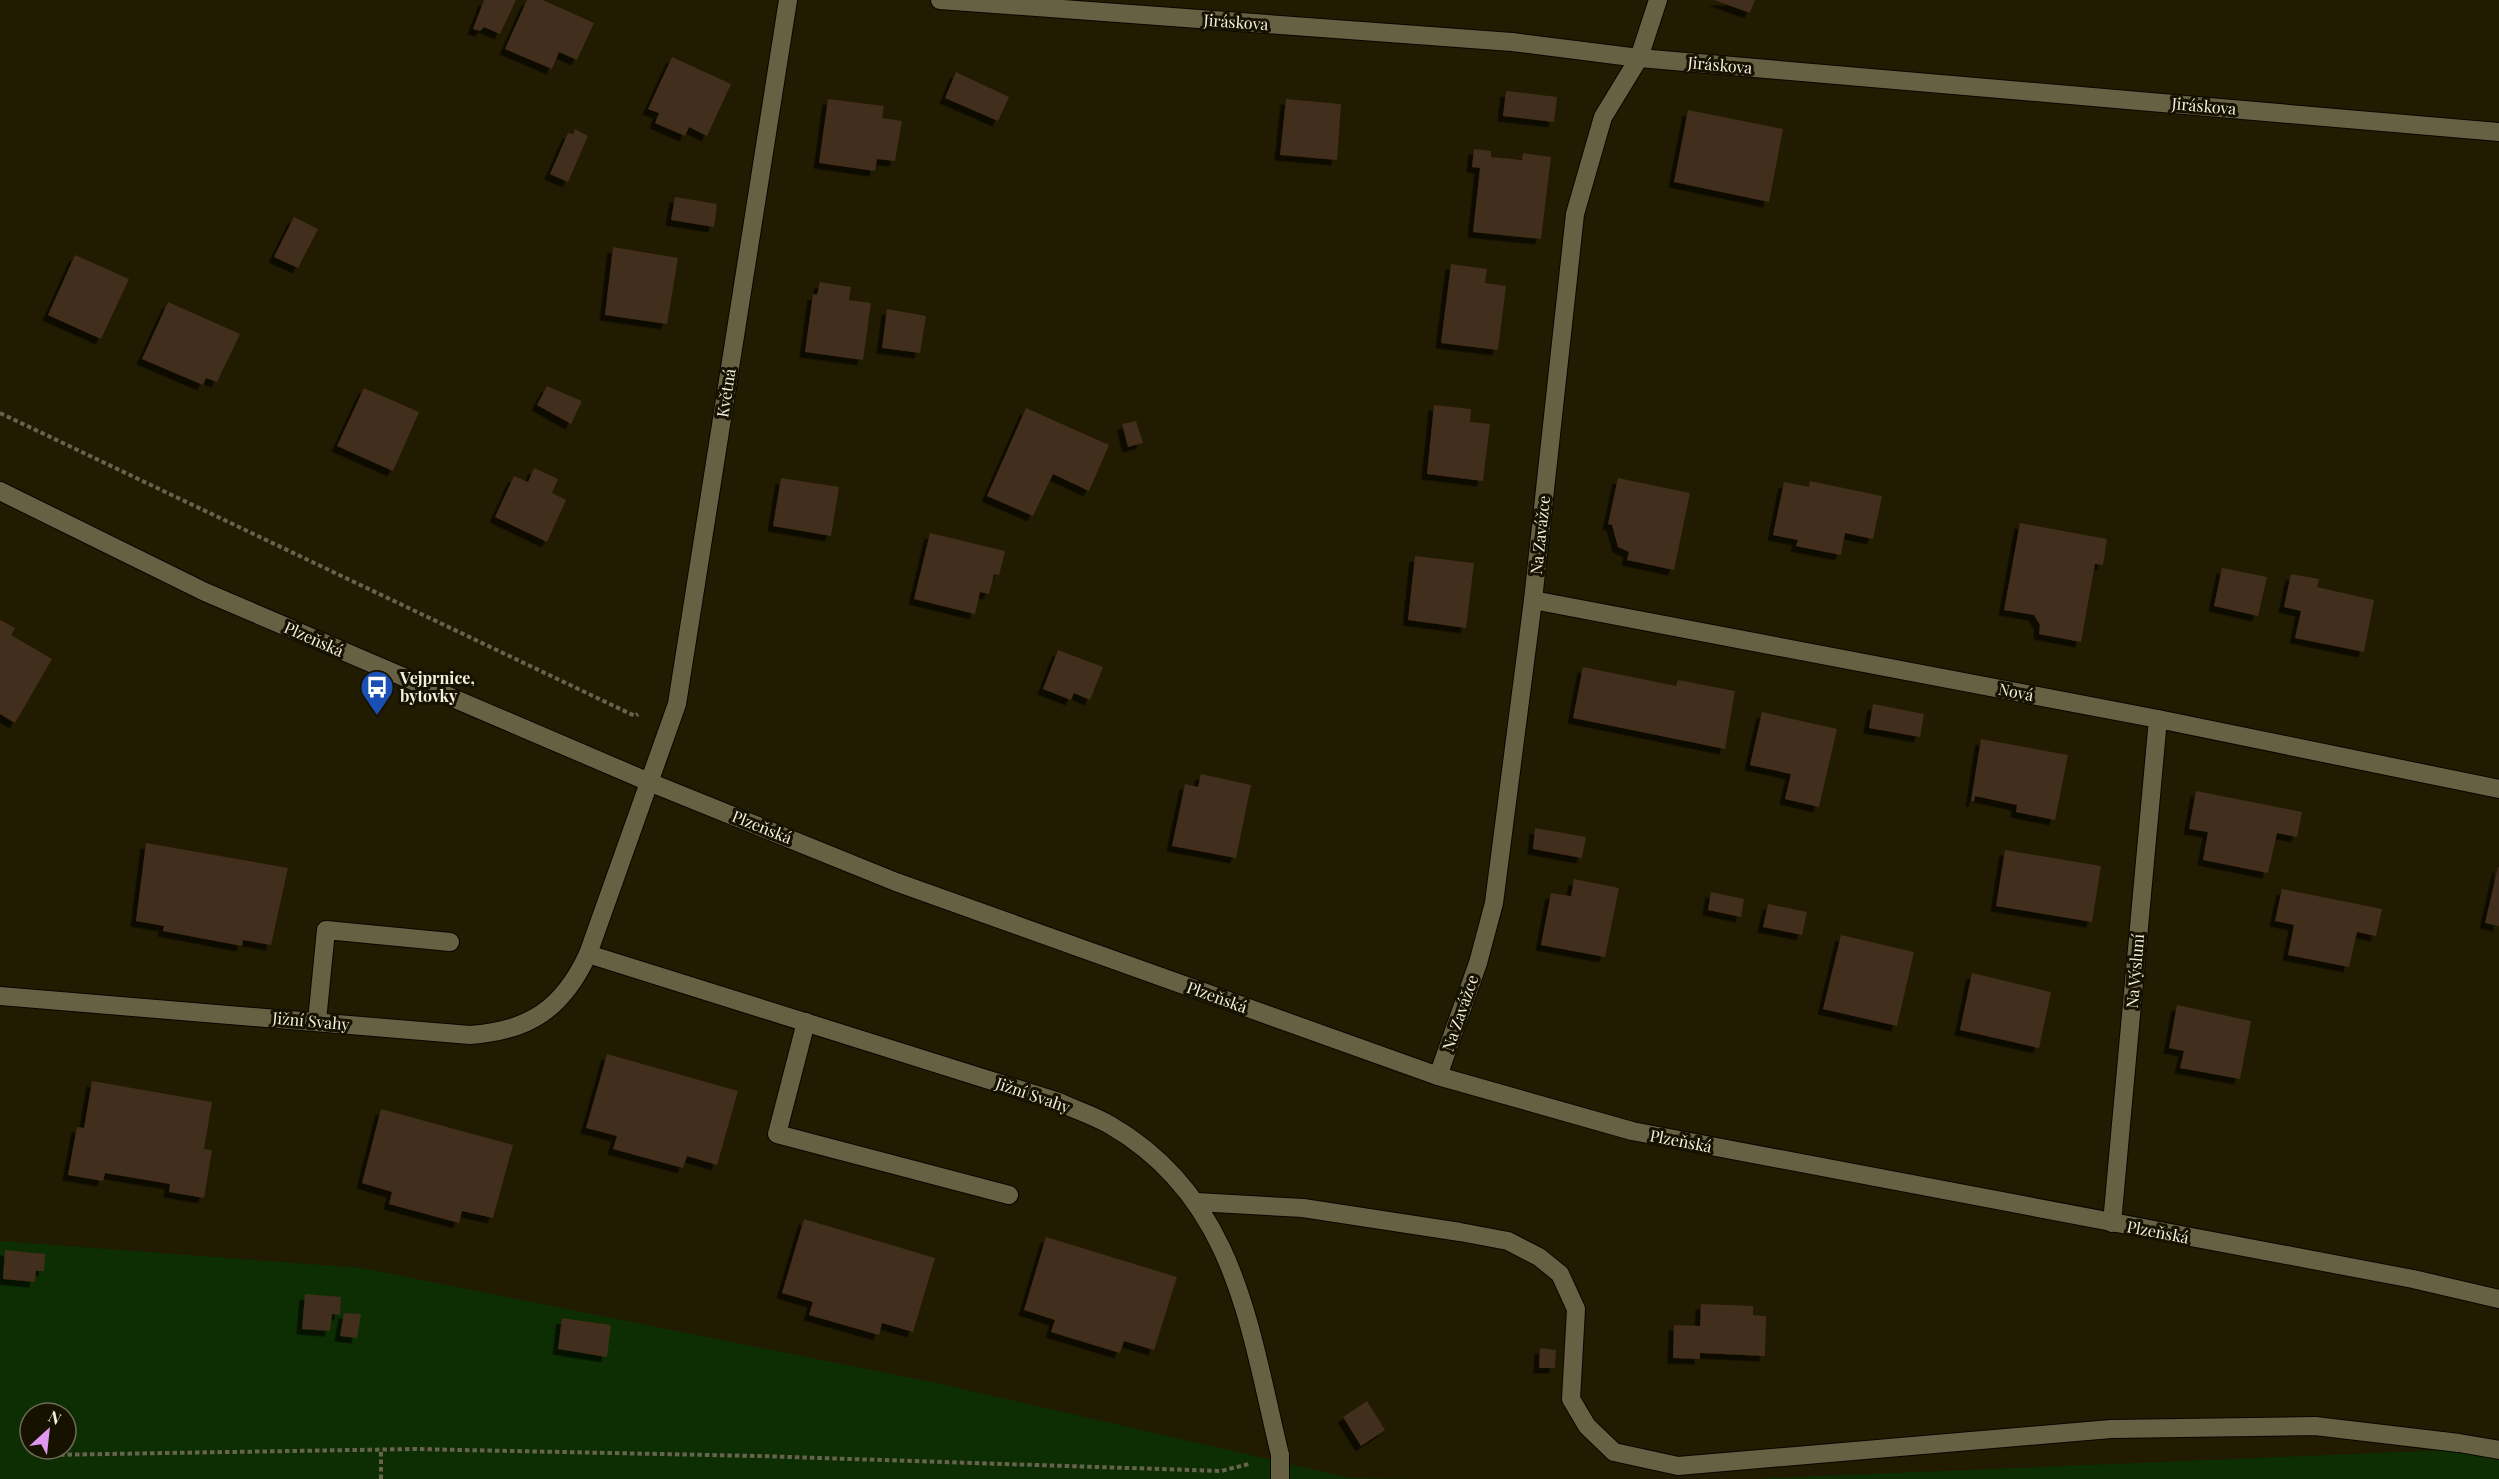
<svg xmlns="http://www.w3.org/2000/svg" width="2499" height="1479" viewBox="0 0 2499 1479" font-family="'Playfair Display',serif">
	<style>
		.green { fill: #0c2e02; fill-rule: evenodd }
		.building { fill: #432d1a; filter: url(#shadow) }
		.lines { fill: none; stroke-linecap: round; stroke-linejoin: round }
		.service-casing { stroke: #0a0600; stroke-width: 20 }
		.minor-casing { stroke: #0a0600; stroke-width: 20 }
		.secondary-casing { stroke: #0a0600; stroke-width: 20 }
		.path { stroke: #68634d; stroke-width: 4; stroke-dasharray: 4.5 3; stroke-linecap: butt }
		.service { stroke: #676144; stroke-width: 18 }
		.minor { stroke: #676144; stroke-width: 18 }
		.secondary { stroke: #676144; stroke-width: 18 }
		.labels { text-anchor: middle; stroke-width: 6; stroke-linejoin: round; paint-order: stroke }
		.street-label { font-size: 16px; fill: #f3f0e0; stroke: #171200 }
		.poi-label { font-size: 16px; font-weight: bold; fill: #f3f0e0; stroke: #171200; text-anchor: start }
	</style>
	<defs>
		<filter id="shadow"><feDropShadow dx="-5.5" dy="5.5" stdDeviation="0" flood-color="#0009"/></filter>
	</defs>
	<rect width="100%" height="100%" fill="#211b01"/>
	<g class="green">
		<path d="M0,1241L362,1268L937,1383L1350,1478L1416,1479H0ZM30,1413H66V1449H30Z"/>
		<path d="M2499,1448V1479H1750Z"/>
	</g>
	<g class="building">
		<path d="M484,0H516L500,34L484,27L480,31L473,29Z"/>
		<path d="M527,0H543L594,23L577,60L559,52L552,69L505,49Z"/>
		<path d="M1714,0H1755L1750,13Z"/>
		<path d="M672,57L731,84L707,136L689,127L685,136L655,123L659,113L648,109Z"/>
		<path d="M956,72L1009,97L998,121L945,98Z"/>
		<path d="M1506,91L1557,97L1554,122L1503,116Z"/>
		<path d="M828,99L884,106L882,118L902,121L895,161L877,159L875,171L819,163Z"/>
		<path d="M1286,99L1341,104L1337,160L1280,155Z"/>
		<path d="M1688,110L1783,129L1769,202L1674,182Z"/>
		<path d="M575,129L588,136L568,182L550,174L568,133L573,134Z"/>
		<path d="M1474,149L1491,151V157L1522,160L1523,153L1551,157L1541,239L1473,232L1480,168L1472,167Z"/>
		<path d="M675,197L717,204L714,227L671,220Z"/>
		<path d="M294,217L318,229L298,268L274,257Z"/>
		<path d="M613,247L678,258L667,324L605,315Z"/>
		<path d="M75,255L129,279L101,339L48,315Z"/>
		<path d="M1451,264L1487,269L1485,283L1506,286L1498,350L1441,343Z"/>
		<path d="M820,282L851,287L849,300L871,303L863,360L805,352L813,294L817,295Z"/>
		<path d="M168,302L240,334L217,382L206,378L203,385L142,359Z"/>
		<path d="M887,309L926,316L920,353L882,348Z"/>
		<path d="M547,386L582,401L571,424L537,405Z"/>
		<path d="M364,388L419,412L393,471L337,446Z"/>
		<path d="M1434,405L1471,409L1470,422L1490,424L1483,481L1427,474Z"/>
		<path d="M1026,408L1109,445L1089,491L1053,474L1033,516L987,496Z"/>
		<path d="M1136,421L1143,443L1128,447L1122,424Z"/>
		<path d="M534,468L558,479L552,493L566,500L547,542L495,517L514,476L528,482Z"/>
		<path d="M781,478L839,487L831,536L773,526Z"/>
		<path d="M1618,478L1690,493L1674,570L1627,560L1629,552L1618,547L1612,525L1608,524Z"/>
		<path d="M1810,481L1882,496L1873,539L1845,533L1841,555L1796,546L1798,540L1773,535L1784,482L1809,487Z"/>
		<path d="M2020,523L2107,539L2103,565L2095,564L2081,642L2039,634L2040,625L2034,615L2004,610Z"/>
		<path d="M930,533L1005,551L999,575L994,574L989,594L980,592L975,614L914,599Z"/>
		<path d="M1415,556L1474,563L1466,628L1408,620Z"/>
		<path d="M2222,568L2267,577L2258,616L2214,606Z"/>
		<path d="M2291,574L2319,579L2317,587L2374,600L2364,652L2295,638L2301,611L2284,607Z"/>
		<path d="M0,620L15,628L11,635L52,659L15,723L0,714Z"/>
		<path d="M1058,650L1103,667L1090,700L1074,693L1071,700L1043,689Z"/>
		<path d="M1583,667L1676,686L1678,680L1735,691L1725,749L1573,718Z"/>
		<path d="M1873,704L1924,714L1920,737L1869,728Z"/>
		<path d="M1762,712L1837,729L1819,807L1785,799L1791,774L1750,765Z"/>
		<path d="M1981,739L2068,755L2055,820L2016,812L2017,805L1975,796L1974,802L1971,801Z"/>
		<path d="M1201,774L1251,785L1236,858L1172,846L1185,784L1198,787Z"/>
		<path d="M2196,791L2302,812L2297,837L2277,833L2268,873L2203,860L2208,832L2189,829Z"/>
		<path d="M1535,828L1586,837L1582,858L1533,849Z"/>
		<path d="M146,843L288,868L271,945L243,940L242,946L163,931L164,926L136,921Z"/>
		<path d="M2005,850L2101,866L2092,922L1996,906Z"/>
		<path d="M2498,867H2499V926L2485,923Z"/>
		<path d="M1574,879L1619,888L1605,957L1541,945L1551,893L1571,896Z"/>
		<path d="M2282,889L2382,909L2376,936L2357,932L2349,967L2288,955L2294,925L2275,921Z"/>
		<path d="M1711,892L1744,899L1741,917L1708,910Z"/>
		<path d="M1768,904L1807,912L1802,935L1763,927Z"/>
		<path d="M1841,935L1914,952L1897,1026L1823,1009Z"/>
		<path d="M1972,973L2051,992L2039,1048L1960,1030Z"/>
		<path d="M2177,1005L2251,1021L2240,1079L2180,1068L2184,1051L2169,1048Z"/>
		<path d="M607,1054L738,1091L717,1165L687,1156L683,1168L613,1149L617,1136L586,1128Z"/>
		<path d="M92,1081L212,1102L204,1149L212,1150L204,1198L169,1192L170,1184L105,1173L103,1181L68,1175L77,1127L84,1128Z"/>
		<path d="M381,1109L513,1145L493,1218L462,1211L459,1223L389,1204L392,1192L362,1183Z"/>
		<path d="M804,1219L935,1258L913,1332L882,1323L879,1335L809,1315L813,1302L782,1293Z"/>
		<path d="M1046,1237L1177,1277L1154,1350L1124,1341L1120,1353L1051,1332L1055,1320L1024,1310Z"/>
		<path d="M5,1250L45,1254L44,1271H36L35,1282L3,1279Z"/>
		<path d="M305,1294L341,1297L340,1315L332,1314L330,1331L302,1329Z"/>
		<path d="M1701,1304L1753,1306V1315L1766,1316L1765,1356L1700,1353V1359L1673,1358L1674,1325L1700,1326Z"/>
		<path d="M344,1313L361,1314L357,1338L340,1336Z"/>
		<path d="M562,1318L611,1325L607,1357L558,1349Z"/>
		<path d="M1540,1348L1556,1350L1555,1368H1539Z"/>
		<path d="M1367,1401L1385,1430L1361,1446L1343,1417Z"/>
	</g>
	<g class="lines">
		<defs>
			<g id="service">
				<path d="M317,1021L326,930L450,942"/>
				<path d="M806,1022L777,1134L1009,1195"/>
				<path d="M1196,1202L1303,1208L1460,1232L1508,1241L1539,1257L1560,1274L1576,1309L1571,1399L1587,1426L1614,1452L1678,1466L2111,1429L2315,1426L2459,1443L2499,1450"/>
				<path d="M1280,1479V1455"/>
			</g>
			<g id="minor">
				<path d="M940,0L1512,42L1639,58L2499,132"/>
				<path d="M1533,600L2158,719L2499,789"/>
				<path d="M588,954L1056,1101C1073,1109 1093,1115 1110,1125C1236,1198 1249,1327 1280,1455"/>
				<path d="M0,996L470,1035C530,1031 563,1008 588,954L677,704L788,0"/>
				<path d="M1438,1076L1478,963L1494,903L1533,600L1575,214L1603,117L1639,58L1658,0"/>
				<path d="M2112,1223L2158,719"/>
			</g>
			<path id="secondary" d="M0,491L205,592L649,782L896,882L1438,1076L1632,1131L2413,1279L2499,1299"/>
		</defs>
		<use href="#service" class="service-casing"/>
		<use href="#minor" class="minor-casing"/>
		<use href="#secondary" class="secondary-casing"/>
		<g class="path">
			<path d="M0,413L635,716L638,714"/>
			<path d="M45,1455L414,1449L758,1456L1221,1471L1249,1464"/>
			<path d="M381,1479V1449"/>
		</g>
		<use href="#service" class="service"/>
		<use href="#minor" class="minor"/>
		<use href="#secondary" class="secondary"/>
	</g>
	<defs>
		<symbol id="bus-pin" viewBox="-11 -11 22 30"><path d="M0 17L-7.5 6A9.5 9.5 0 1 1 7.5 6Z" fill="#1a4fb4" stroke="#171200"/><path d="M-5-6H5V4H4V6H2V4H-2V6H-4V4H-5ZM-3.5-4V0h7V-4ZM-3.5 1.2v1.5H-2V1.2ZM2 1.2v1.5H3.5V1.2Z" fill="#fff"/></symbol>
	</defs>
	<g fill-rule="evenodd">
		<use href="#bus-pin" x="358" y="668" width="38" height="52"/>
	</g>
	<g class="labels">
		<g class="street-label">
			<text transform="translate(1236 22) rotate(4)" y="6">Jiráskova</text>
			<text transform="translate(1720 65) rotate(5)" y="6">Jiráskova</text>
			<text transform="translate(2204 106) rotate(5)" y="6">Jiráskova</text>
			<text transform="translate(726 393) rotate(-81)" y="6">Květná</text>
			<text transform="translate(1540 535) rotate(-84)" y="6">Na Zavážce</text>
			<text transform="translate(314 639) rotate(24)" y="6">Plzeňská</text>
			<text transform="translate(2016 692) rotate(11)" y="6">Nová</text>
			<text transform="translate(762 827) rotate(22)" y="6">Plzeňská</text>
			<text transform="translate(2135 971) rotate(-85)" y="6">Na Výsluní</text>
			<text transform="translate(1217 997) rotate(20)" y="6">Plzeňská</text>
			<text transform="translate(1460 1013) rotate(-71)" y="6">Na Zavážce</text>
			<text transform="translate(311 1021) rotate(5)" y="6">Jižní Svahy</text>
			<text transform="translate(1033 1095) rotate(19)" y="6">Jižní Svahy</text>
			<text transform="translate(1681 1141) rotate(11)" y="6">Plzeňská</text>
			<text transform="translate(2158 1232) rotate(11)" y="6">Plzeňská</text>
		</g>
		<g class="poi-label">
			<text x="400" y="684">Vejprnice,<tspan x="400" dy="18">bytovky</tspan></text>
		</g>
	</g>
	<g transform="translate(48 1431) rotate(27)"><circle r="28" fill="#171200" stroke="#6f6b5a" stroke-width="1.5"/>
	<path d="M0-4.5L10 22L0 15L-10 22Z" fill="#de98f2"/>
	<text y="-9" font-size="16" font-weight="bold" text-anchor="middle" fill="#f3f0e0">N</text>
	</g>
</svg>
